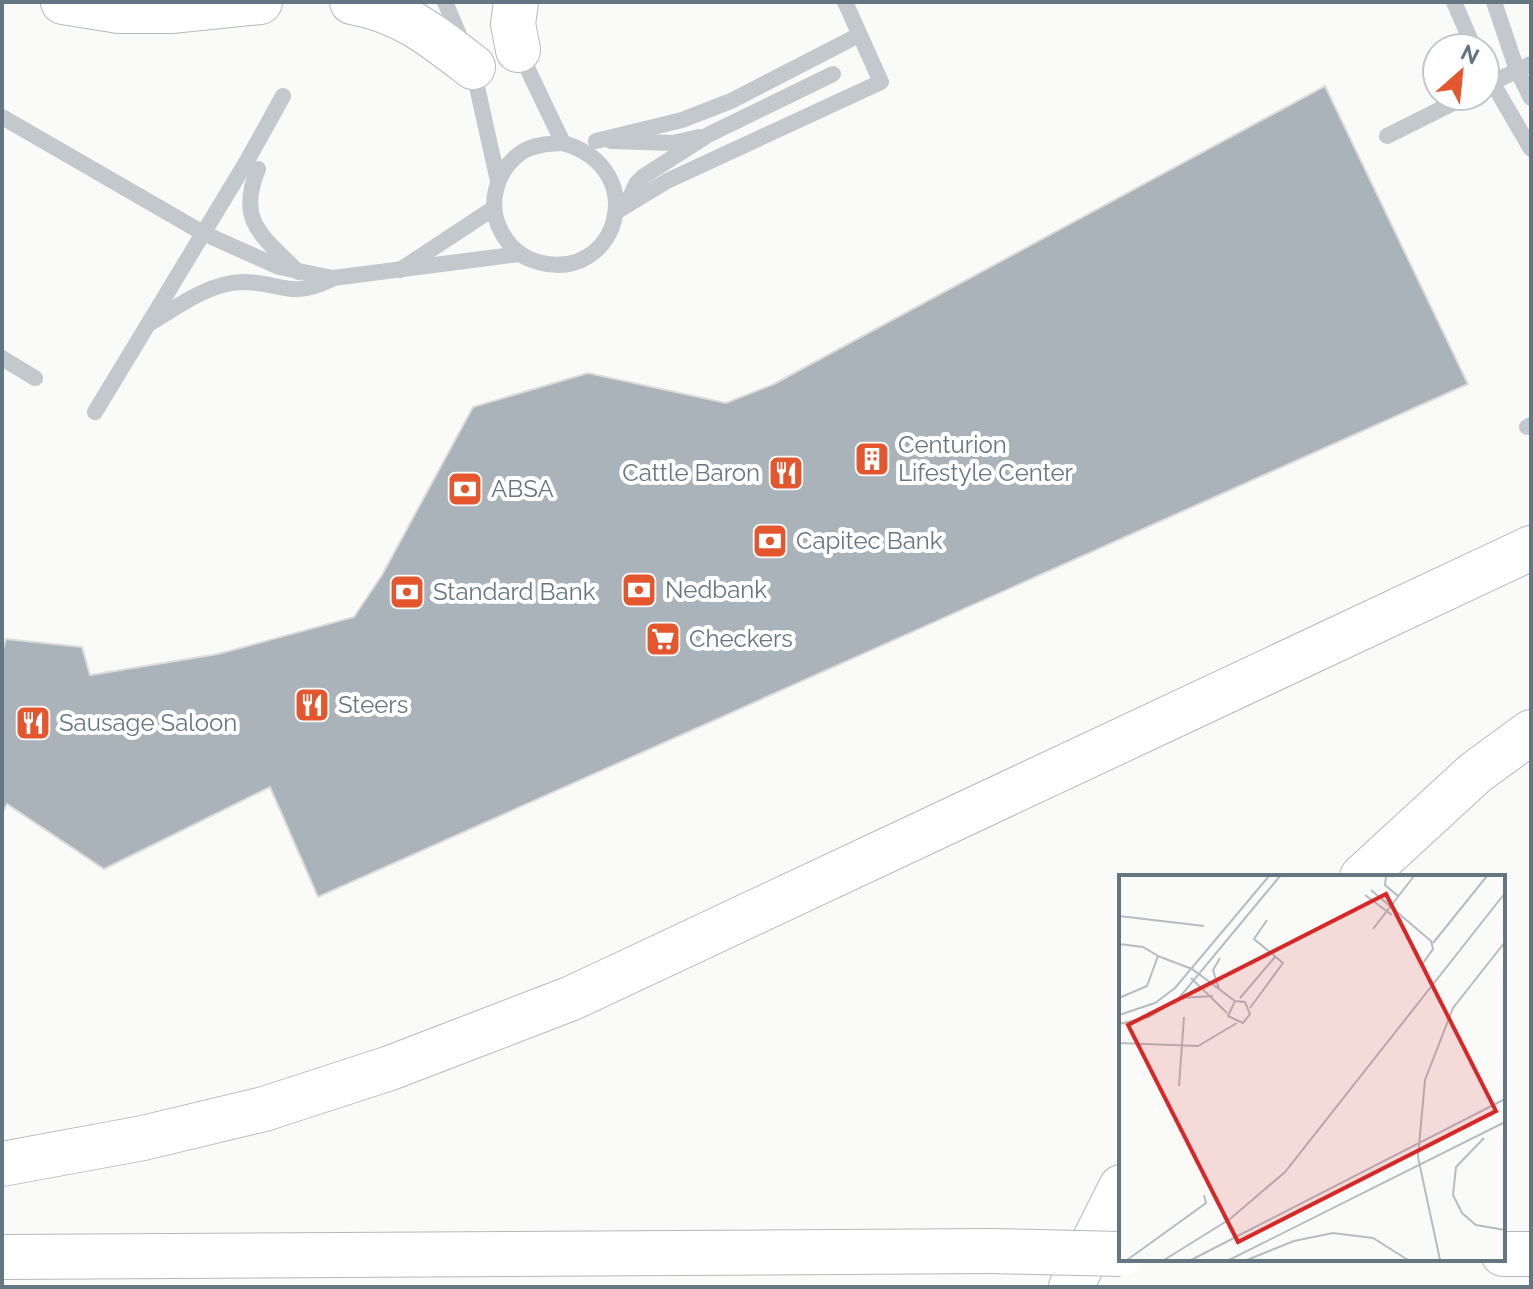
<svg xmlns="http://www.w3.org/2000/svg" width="1533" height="1289" viewBox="0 0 1533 1289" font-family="Raleway,sans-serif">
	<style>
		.building { fill: #aab3b9; stroke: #dcdcda; stroke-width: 2 }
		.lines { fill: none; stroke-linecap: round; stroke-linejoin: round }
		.secondary-casing { stroke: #b3babf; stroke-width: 46 }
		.motorway-casing { stroke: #b4b9bd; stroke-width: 46 }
		.service { stroke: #c3c8cc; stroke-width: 16 }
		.secondary { stroke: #fff; stroke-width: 44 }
		.motorway { stroke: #fff; stroke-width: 44 }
		.motorway-bridge-casing { stroke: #b4b9bd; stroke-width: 46; stroke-linecap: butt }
		.motorway-bridge { stroke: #fff; stroke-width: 44 }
		.labels { text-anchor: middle; stroke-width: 8; stroke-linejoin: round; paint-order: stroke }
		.poi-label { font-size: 24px; fill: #657683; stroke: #fff; text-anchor: start }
		.inset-road { fill: none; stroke: #b5bdc2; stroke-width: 2 }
		.view { fill: #d62828; fill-opacity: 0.15; stroke: #d62828; stroke-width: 4 }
		.inset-edge { fill: none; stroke: #657683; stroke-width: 4 }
	</style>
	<rect width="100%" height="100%" fill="#fafaf8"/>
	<path class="building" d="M1325,86L1468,384L318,897L270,787L104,869L7,804L2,814V652L6,639L82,647L90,675L218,654L354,617L382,575L473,407L588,373L726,403L774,384Z"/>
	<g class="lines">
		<defs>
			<g id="secondary">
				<path d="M63,2L119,11H171L260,2"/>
				<path d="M352,2C403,11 433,36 473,67"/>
				<path d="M516,2L513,24L518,50"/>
			</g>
			<g id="motorway">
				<path d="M1362,877L1475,773L1531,732"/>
				<path d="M2,1164L143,1138L264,1109L390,1068L572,998L1531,548"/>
				<path d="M1503,1254H1531"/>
				<path d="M2,1257L991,1251"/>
				<path d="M1071,1287L1121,1187"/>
			</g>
		</defs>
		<use href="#secondary" class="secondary-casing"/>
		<use href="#motorway" class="motorway-casing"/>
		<g class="service">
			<path d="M445,2L463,44"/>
			<path d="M1454,2L1474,48"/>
			<path d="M1494,2L1517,70L1531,98"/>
			<path d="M519,51L563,143C653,169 617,284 538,262C522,258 510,247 502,233C486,205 496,170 522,152C535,144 549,144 563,143"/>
			<path d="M473,69L498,181"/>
			<path d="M1485,70L1531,149"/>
			<path d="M1485,86L1531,64"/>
			<path d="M2,117L203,233L279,267L333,278L520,254"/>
			<path d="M1387,136L1467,96"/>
			<path d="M596,141L682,120L731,101L859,35"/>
			<path d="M611,141L673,143L699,137"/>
			<path d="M258,169C236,222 263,236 298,272"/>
			<path d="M627,204L636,184L644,176L708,135L833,74"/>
			<path d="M616,212L667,181L881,82L845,2"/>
			<path d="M400,270L494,208"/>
			<path d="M152,322C178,306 209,283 242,282C283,282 288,300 332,279"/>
			<path d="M2,358L35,378"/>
			<path d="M95,412L247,161L283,96"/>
			<path d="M1527,427L1531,425"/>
		</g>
		<use href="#secondary" class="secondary"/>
		<use href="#motorway" class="motorway"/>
		<defs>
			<path id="motorway-bridge" d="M991,1251L1121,1254"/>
		</defs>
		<use href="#motorway-bridge" class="motorway-bridge-casing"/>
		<use href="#motorway-bridge" class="motorway-bridge"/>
	</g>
	<defs>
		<symbol id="building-square" viewBox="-11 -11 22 22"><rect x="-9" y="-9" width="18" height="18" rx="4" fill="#e4572e" stroke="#fff"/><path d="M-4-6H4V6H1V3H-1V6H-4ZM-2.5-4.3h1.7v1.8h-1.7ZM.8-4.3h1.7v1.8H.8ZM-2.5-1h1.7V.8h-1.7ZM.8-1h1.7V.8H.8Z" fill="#fff"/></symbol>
		<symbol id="restaurant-square" viewBox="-11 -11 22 22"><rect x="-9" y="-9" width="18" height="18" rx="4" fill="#e4572e" stroke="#fff"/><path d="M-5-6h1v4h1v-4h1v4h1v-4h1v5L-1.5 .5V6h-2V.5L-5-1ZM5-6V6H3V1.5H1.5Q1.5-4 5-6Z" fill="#fff"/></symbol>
		<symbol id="bank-square" viewBox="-11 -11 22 22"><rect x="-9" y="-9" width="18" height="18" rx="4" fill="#e4572e" stroke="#fff"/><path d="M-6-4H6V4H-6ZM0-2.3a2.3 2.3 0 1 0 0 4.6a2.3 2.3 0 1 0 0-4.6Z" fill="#fff"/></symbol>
		<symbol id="supermarket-square" viewBox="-11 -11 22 22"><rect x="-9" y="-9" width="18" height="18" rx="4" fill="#e4572e" stroke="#fff"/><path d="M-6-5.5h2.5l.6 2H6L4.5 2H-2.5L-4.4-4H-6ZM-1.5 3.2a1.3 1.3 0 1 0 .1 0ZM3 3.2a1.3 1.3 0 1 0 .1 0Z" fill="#fff"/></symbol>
	</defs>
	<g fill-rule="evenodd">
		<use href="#building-square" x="852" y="439" width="40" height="40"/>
		<use href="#restaurant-square" x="766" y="453" width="40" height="40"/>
		<use href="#bank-square" x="445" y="469" width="40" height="40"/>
		<use href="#bank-square" x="750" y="521" width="40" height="40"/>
		<use href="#bank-square" x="619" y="570" width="40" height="40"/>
		<use href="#bank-square" x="387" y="572" width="40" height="40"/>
		<use href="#supermarket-square" x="643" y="619" width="40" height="40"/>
		<use href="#restaurant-square" x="292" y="685" width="40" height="40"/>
		<use href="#restaurant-square" x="13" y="703" width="40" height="40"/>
	</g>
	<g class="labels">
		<g class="poi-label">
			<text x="898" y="453">Centurion<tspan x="898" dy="28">Lifestyle Center</tspan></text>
			<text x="760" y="481" text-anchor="end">Cattle Baron</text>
			<text x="491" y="497">ABSA</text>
			<text x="796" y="549">Capitec Bank</text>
			<text x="665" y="598">Nedbank</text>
			<text x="433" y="600">Standard Bank</text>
			<text x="689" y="647">Checkers</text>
			<text x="338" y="713">Steers</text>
			<text x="59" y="731">Sausage Saloon</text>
		</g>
	</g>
	<g transform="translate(1119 875)">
		<rect width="386" height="386" fill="#fafaf8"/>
		<path class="inset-road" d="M267,1L266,10L279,21M252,15L312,66L314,74L302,91M246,20L273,40M0,41L85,51M254,54L295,1M314,68L368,1M0,69L24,72L39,81M72,103L108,138M100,114L94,95L101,83M0,123L28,111L39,81L73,94L116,126L126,127L131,139L124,148L109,141L116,126M61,123L94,121M121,123L156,82M131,133L164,88L135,64L148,45M0,140L36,128L56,113L150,1M0,149L30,142L60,123L161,1M0,168L79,171L118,148M60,211L65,142M365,263L337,292L334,320L343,338L357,350L386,355M8,385L87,328L85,320M45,385L111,344L166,297L386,18M72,385L386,224M110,385L386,247M128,385L175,366L214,358L254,363L289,385M321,385L299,282L306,205L334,133L386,67"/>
		<path class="view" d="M267,19L377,236L119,367L9,150Z"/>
		<rect width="386" height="386" class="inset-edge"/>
	</g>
	<rect width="1533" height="1289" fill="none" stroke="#657683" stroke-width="8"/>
	<g transform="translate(1461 72) rotate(27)"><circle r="38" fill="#ffffff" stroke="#c1c8cd" stroke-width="2"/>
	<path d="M0-6L14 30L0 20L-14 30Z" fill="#e4572e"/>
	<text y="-12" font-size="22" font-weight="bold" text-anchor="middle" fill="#657683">N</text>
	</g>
</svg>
